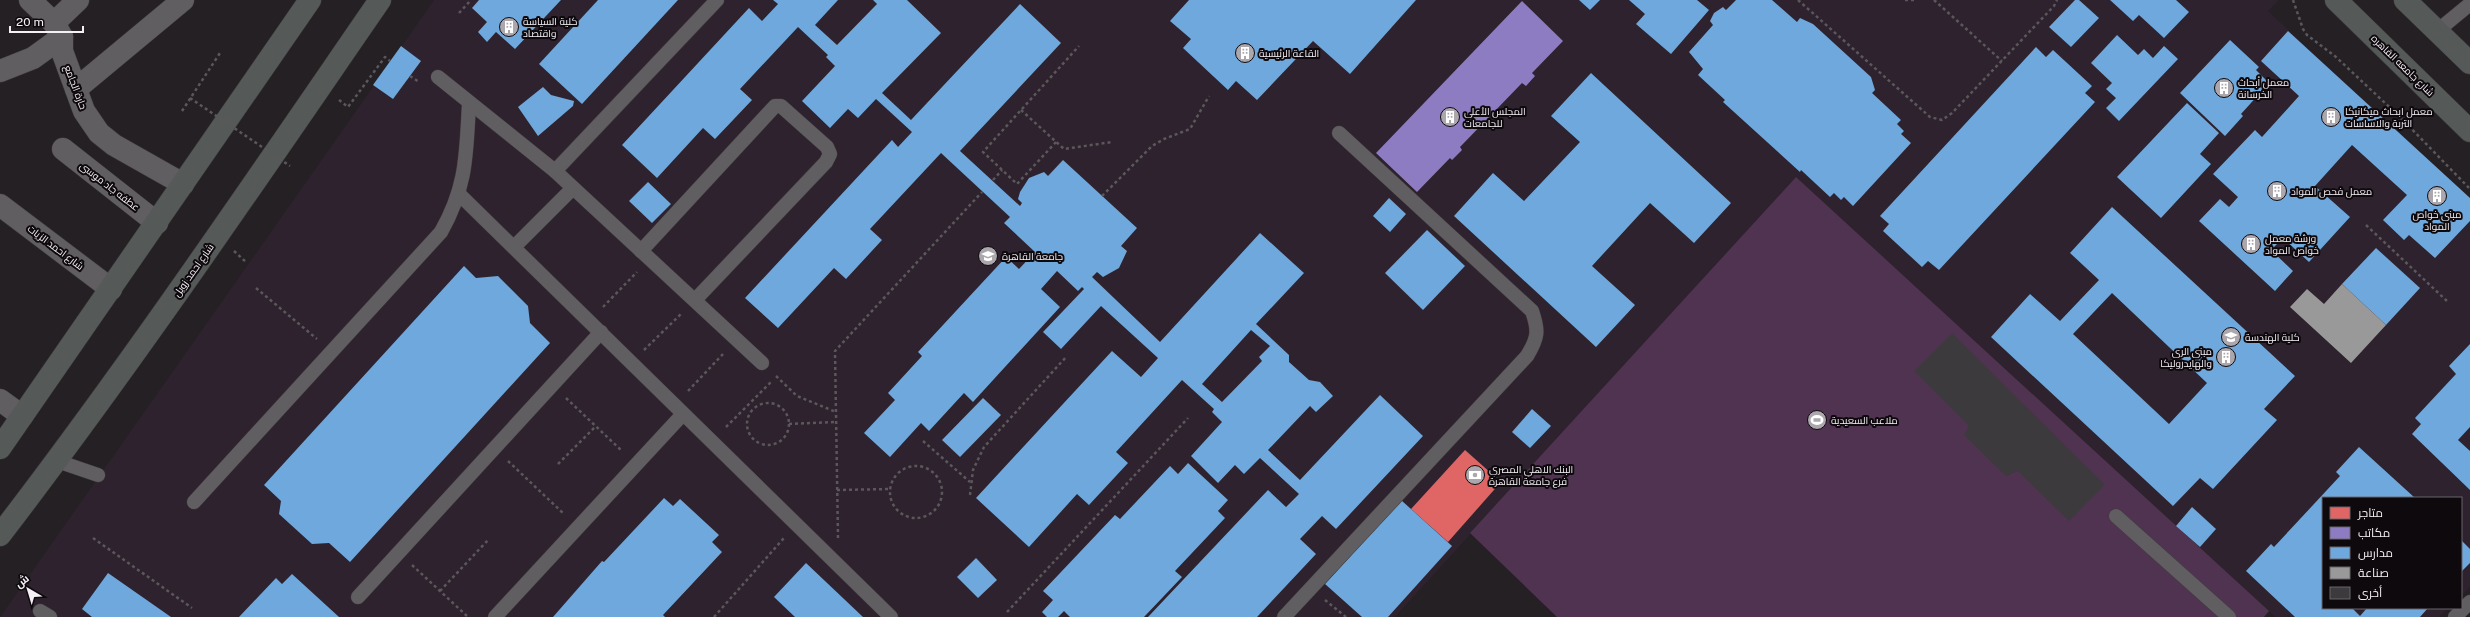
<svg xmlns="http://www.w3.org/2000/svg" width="2470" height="617" viewBox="0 0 2470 617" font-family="'Public Sans',Cairo,sans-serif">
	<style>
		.built { fill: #2d222d }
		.green { fill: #503350 }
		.shops { fill: #e06666 }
		.offices { fill: #8e7cc3 }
		.schools { fill: #6fa8dc; fill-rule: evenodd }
		.industry { fill: #999 }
		.building { fill: #3d3a3d }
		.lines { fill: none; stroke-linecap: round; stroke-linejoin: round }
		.lane-casing { stroke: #3f3c3f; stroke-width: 15 }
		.street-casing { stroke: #3f3c3f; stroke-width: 23 }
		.primary-casing { stroke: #3f3c3f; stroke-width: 23 }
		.path { stroke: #5b585b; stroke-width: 2.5; stroke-dasharray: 3 3; stroke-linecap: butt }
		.lane { stroke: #615e61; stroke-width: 14 }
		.street { stroke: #615e61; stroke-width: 22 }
		.primary { stroke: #555957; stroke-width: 22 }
		.path-bridge { stroke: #5b585b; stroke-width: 2.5; stroke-dasharray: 3 3; stroke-linecap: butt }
		.labels { text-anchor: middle; stroke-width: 4; stroke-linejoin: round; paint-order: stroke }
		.poi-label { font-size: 10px; fill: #f5f0f5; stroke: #0d090d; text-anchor: start }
		.street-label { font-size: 10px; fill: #f5f0f5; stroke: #0d090d }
	</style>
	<rect width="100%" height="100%" fill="#242024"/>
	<path class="built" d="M434,0H2279L2268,11L2470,198V587L2461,596V498H2323V608H2448L2439,617H2275L1796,177L1395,617H0Z"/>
	<path class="green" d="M1796,177L2269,611L2264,617H1557L1470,533Z"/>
	<path class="shops" d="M1465,450L1501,482L1448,542L1411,509Z"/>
	<path class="offices" d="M1522,1L1563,41L1532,73L1535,76L1526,86L1522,83L1460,147L1462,150L1452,160L1450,158L1417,192L1376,153Z"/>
	<g class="schools">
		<path d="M479,0H561L515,49L496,32L487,42L478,32L487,22L472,8Z"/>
		<path d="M598,0H678L582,104L539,64Z"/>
		<path d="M773,0H838L815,25L837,45L877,4L873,0H907L941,33L882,93L911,120L1020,4L1061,43L960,151L1020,206L1022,203L1018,199L1020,192L1029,178L1044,172L1048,176L1063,160L1137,228L1121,246L1127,251L1119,268L1103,277L1097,272L1092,277L1160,342L1260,233L1304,273L1256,324L1289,355V362L1309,380L1320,382L1333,396L1316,412L1310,406L1268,450L1300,480L1380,395L1423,436L1336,529L1322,516L1300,539L1316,554L1257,617H1148L1268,490L1286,507L1299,494L1260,458L1244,474L1235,465L1218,483L1191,456L1222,422L1212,412L1214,409L1182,380L1116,452L1128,463L1089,505L1077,494L1029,547L976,498L1112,351L1141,377L1158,358L1101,306L1061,349L1043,332L1084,289L1082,287L1078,291L1057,271L1041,289L1060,307L973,402L964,393L929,431L921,423L890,457L864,433L895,400L888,393L922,356L918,352L1006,257L1019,269L1035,252L1004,223L1010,217L941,153L870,229L882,240L846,279L834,268L778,328L745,298L892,140L898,147L912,132L876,99L858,118L848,109L830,128L802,101L835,66L826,57L828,55L798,27L740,89L752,100L715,139L703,128L657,178L622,145L749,8L762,21L778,4ZM1251,330L1270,346L1259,357L1262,361L1222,402L1202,384Z"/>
		<path d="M1189,0H1416L1350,74L1313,41L1257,100L1236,81L1228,90L1183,48L1191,39L1170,21Z"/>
		<path d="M1579,0H1600L1590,10Z"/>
		<path d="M1629,0H1697L1709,10L1671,54L1636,24L1645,14Z"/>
		<path d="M1736,0H1772L1797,22L1800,18L1813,24L1871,77L1875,90L1872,93L1901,120L1897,124L1904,131L1901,134L1911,143L1853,206L1844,197L1841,200L1834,193L1830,197L1801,170L1800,172L1723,102L1725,100L1698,75L1703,69L1689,52L1713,25L1710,21L1714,13L1723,7L1726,10Z"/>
		<path d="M2075,0H2079L2099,18L2071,47L2049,27Z"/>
		<path d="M2110,0H2176L2189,12L2164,38L2139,15L2133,21Z"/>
		<path d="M2288,31L2470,198V221L2435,258L2409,235L2404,240L2383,220L2407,195L2352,145L2315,186L2350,217L2309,262L2283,238L2271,250L2293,271L2275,291L2199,221L2220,199L2229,207L2238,197L2213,174L2255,130L2262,137L2299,96L2261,61Z"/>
		<path d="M2117,35L2138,55L2144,49L2153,58L2164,46L2178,59L2119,121L2106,108L2116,98L2106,89L2112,83L2091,63Z"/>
		<path d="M2230,40L2259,67L2256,70L2269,83L2241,114L2243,116L2225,136L2180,93Z"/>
		<path d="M401,46L421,61L393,99L373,85Z"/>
		<path d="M2036,47L2046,57L2053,50L2092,86L2085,93L2095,102L1939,270L1928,261L1922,267L1883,231L1889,224L1880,216Z"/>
		<path d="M1591,73L1731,203L1694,243L1650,203L1592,266L1635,305L1596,347L1454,216L1493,173L1524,201L1580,142L1551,116Z"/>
		<path d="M543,87L551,95L574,101L573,106L538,136L518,107Z"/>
		<path d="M2187,103L2219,133L2200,154L2211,164L2161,218L2117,177Z"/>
		<path d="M648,182L671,204L652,223L629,201Z"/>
		<path d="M1389,198L1406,214L1390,232L1373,216Z"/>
		<path d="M2112,207L2295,376L2264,409L2277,420L2213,489L2200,478L2173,506L1991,337L2030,294L2060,321L2099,280L2070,253ZM2112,293L2207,383L2169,424L2073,334Z"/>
		<path d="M1427,230L1465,266L1423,310L1385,273Z"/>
		<path d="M2376,248L2420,288L2386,325L2342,284Z"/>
		<path d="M464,266L476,278L498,276L528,306L530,323L550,343L350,562L329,543L312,544L279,514L281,501L264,485Z"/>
		<path d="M2470,344V427L2458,440L2470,451V490L2412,434L2421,424L2415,418L2456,374L2449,366Z"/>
		<path d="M983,398L1001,415L960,457L942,440Z"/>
		<path d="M1532,409L1551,426L1530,448L1512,432Z"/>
		<path d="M2359,447L2415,498H2323V608H2352L2360,616L2367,608H2428L2420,617H2295L2246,571L2271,544L2274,547L2340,476L2336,472Z"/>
		<path d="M1188,463L1228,500L1218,511L1225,518L1175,571L1182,577L1144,617H1070L1064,611L1058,617H1047L1042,612L1053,600L1043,591L1115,515L1120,519L1170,466L1178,474Z"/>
		<path d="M664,498L673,506L680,499L719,535L712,542L722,552L663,615L665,617H553L602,561L604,562Z"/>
		<path d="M1401,500L1452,546L1388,617H1362L1325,584Z"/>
		<path d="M2192,507L2216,529L2200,547L2176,526Z"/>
		<path d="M2461,540L2470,549V563L2461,572Z"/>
		<path d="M976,558L997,580L978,598L957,577Z"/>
		<path d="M806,563L863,617H795L774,597Z"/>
		<path d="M108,573L171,617H92L82,609Z"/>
		<path d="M292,574L339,617H239L276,578L282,584Z"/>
	</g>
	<path class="industry" d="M2342,284L2386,325L2351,363L2290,307L2307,289L2324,304Z"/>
	<path class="building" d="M1952,333L2105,485L2069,521L2018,471L2006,476L1964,435L1969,426L1914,371Z"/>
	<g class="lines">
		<defs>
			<g id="lane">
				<path d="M2436,32L2470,4"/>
				<path d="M438,77L555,171L762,363"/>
				<path d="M555,171L717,0"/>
				<path d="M459,194L891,617"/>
				<path d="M514,247L573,188"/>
				<path d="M641,251L775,106H781L827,147L830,154L826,162L695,300"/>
				<path d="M57,461L98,475"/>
				<path d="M194,502L441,232C467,186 466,155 469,104"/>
				<path d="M2116,516L2229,617"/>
				<path d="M358,597L601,332"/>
				<path d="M40,611L50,617"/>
				<path d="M495,617L683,414"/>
				<path d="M1284,617L1527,356C1538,338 1539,331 1532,311L1339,133"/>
				<path d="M2455,617L2470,602"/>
			</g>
			<g id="street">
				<path d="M30,0L54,23L62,37V51L84,111L99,133L114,145L183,184"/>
				<path d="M54,23L78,0"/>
				<path d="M0,71L33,58L62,37"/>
				<path d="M76,89L183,0"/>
				<path d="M63,149L157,223"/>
				<path d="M0,205L111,289"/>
				<path d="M0,400L22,416"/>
			</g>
			<g id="primary">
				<path d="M2336,0L2470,131"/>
				<path d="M2405,0L2470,63"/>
				<path d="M0,448L310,0"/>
				<path d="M0,535C133,362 256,180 380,0"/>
			</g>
		</defs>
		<use href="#lane" class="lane-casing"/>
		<use href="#street" class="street-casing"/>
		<use href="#primary" class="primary-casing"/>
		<g class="path">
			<path d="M1798,0L1930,117L1942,120L1952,113L2054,6L2057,0"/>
			<path d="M1905,0H1914"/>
			<path d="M1934,0L2002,61"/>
			<path d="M2293,0L2303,29L2307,35L2336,57L2402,119L2470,189"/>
			<path d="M459,13L471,0"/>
			<path d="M410,76L419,82"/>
			<path d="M339,100L348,107L385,57L390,61"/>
			<path d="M1021,110L1064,149L1112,142"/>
			<path d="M182,111L220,53"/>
			<path d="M1056,142L1017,184L983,152L1079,46"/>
			<path d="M993,180L1002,170"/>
			<path d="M1102,196L1152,146L1164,139L1190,129L1209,96"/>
			<path d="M2366,225L2448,302"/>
			<path d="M234,251L247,263"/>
			<path d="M256,288L317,339"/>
			<path d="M603,307L637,272"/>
			<path d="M644,350L681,314"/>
			<path d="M776,376L797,396L836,412"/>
			<path d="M688,391L723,354"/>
			<path d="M566,398L622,451"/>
			<circle cx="768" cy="424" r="21"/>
			<path d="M789,424L836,422"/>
			<path d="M726,427L772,381"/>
			<path d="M923,441L970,482"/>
			<path d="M508,461L564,514"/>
			<path d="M558,464L596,426"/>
			<circle cx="916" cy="492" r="26"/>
			<path d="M837,490L890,489"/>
			<path d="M970,495L973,470L984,447L1067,356"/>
			<path d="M93,538L192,608"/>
			<path d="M838,538L835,351L982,192"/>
			<path d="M412,565L468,617"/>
			<path d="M440,591L489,539"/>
			<path d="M1325,600L1346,617"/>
			<path d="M1007,612L1188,418"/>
			<path d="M714,617L784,538"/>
		</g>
		<use href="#lane" class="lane"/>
		<use href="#street" class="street"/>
		<use href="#primary" class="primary"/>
		<path class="path-bridge" d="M190,98L290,166"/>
	</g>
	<defs>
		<symbol id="building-disc" viewBox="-11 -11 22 22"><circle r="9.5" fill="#aca7ac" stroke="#0d090d"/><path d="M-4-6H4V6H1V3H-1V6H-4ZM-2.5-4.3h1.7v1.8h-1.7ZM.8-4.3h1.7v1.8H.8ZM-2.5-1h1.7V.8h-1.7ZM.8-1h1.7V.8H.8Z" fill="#fff"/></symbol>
		<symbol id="university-disc" viewBox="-11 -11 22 22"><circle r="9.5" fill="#aca7ac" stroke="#0d090d"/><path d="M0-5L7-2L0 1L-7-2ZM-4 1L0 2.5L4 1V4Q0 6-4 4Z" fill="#fff"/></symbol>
		<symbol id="stadium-disc" viewBox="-11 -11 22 22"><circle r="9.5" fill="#aca7ac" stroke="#0d090d"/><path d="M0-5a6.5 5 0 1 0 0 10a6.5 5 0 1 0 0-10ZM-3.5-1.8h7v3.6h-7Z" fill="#fff"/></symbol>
		<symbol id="bank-disc" viewBox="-11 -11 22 22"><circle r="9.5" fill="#aca7ac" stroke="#0d090d"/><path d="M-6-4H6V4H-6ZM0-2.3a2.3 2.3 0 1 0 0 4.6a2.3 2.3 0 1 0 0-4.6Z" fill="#fff"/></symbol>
	</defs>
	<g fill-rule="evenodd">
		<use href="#building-disc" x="498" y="16" width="22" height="22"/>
		<use href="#building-disc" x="1234" y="42" width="22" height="22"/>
		<use href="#building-disc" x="2213" y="77" width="22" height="22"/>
		<use href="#building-disc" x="1439" y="106" width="22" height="22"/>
		<use href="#building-disc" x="2320" y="106" width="22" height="22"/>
		<use href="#building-disc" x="2266" y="180" width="22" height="22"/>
		<use href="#building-disc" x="2426" y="185" width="22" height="22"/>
		<use href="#building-disc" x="2240" y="233" width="22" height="22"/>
		<use href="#university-disc" x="977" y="245" width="22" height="22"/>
		<use href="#university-disc" x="2220" y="326" width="22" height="22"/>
		<use href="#building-disc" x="2215" y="346" width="22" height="22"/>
		<use href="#stadium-disc" x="1806" y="409" width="22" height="22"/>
		<use href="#bank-disc" x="1464" y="464" width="22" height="22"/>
	</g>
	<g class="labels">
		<g class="poi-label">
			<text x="523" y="25">كلية السياسة<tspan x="523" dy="12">واقتصاد</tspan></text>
			<text x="1259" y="57">القاعة الرئيسية</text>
			<text x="2238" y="86">معمل أبحاث<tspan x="2238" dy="12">الخرسانة</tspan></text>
			<text x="1464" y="115">المجلس الأعلى<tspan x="1464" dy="12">للجامعات</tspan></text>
			<text x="2345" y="115">معمل ابحاث ميكانيكا<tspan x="2345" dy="12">التربة والاساسات</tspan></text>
			<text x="2291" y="195">معمل فحص المواد</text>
			<text x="2437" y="218" text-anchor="middle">مبنى خواص<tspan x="2437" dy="12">المواد</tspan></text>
			<text x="2265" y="242">ورشة معمل<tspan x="2265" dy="12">خواص المواد</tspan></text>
			<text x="1002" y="260">جامعة القاهرة</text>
			<text x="2245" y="341">كلية الهندسة</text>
			<text x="2212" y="355" text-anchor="end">مبنى الرى<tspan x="2212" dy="12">والهايدروليكا</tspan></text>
			<text x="1831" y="424">ملاعب السعيدية</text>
			<text x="1489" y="473">البنك الاهلي المصري<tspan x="1489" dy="12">فرع جامعة القاهرة</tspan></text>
		</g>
		<g class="street-label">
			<text transform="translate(2403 65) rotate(44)" y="4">شارع جامعه القاهره</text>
			<text transform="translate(76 87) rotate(69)" y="4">حارة الجامع</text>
			<text transform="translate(110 186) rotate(38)" y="4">عطفه جاد موسى</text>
			<text transform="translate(56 247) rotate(37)" y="4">شارع احمد الزيات</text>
			<text transform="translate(193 270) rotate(-55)" y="4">شارع احمد زويل</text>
		</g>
	</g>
	<rect x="2322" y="497" width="140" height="112" fill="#0d090d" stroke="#6a656a"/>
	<rect x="2330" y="507" width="20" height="12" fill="#e06666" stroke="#6a656a"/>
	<text x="2358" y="517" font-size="12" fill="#f5f0f5">متاجر</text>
	<rect x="2330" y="527" width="20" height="12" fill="#8e7cc3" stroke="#6a656a"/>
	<text x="2358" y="537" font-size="12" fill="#f5f0f5">مكاتب</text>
	<rect x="2330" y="547" width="20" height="12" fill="#6fa8dc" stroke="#6a656a"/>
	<text x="2358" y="557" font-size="12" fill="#f5f0f5">مدارس</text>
	<rect x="2330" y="567" width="20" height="12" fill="#999999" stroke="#6a656a"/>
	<text x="2358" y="577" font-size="12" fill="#f5f0f5">صناعة</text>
	<rect x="2330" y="587" width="20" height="12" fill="#3d3a3d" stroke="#6a656a"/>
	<text x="2358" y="597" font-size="12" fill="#f5f0f5">أخرى</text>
	<g transform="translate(28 589) rotate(322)" stroke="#0d090d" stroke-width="3" paint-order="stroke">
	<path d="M0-3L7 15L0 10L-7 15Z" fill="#f5f0f5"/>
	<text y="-6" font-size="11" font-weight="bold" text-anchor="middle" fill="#f5f0f5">ش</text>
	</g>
	<path d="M10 26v6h73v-6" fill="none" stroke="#f5f0f5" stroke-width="2"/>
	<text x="16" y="26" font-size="12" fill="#f5f0f5" stroke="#0d090d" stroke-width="3" paint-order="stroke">20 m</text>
</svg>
